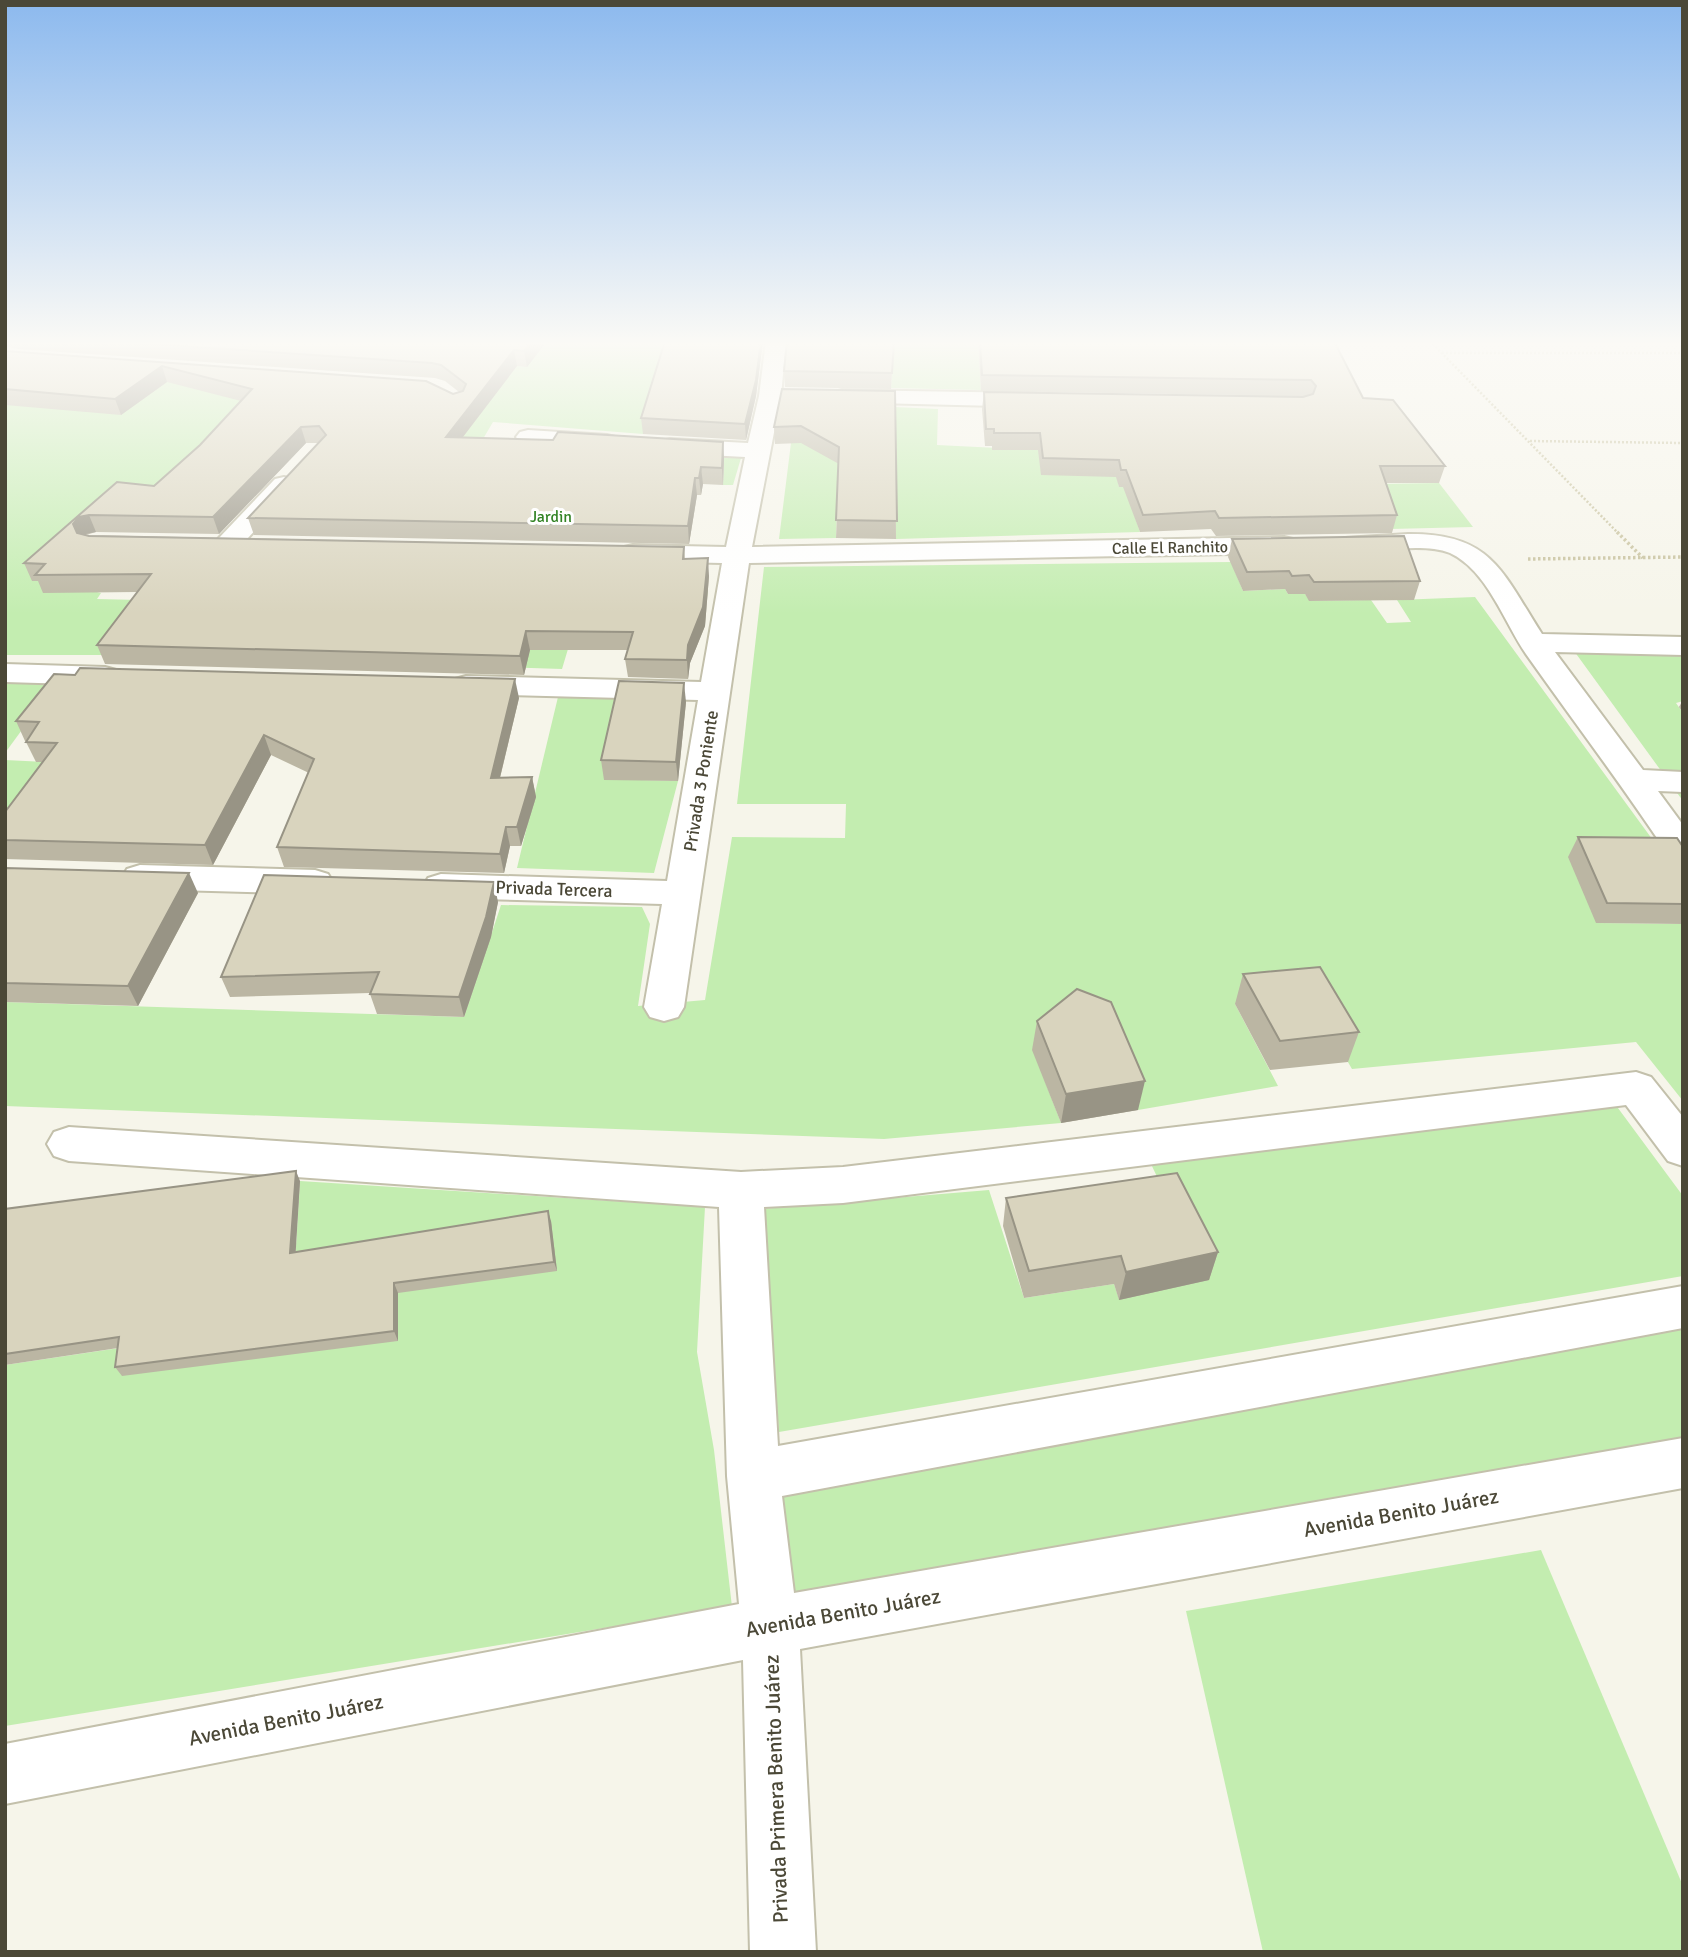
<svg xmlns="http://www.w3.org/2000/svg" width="1688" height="1957" viewBox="0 0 1688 1957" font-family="Signika,sans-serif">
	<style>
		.green { fill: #c3edb0 }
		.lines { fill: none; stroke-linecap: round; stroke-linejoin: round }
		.minor-casing { stroke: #c3c0ab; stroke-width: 4 }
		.path-far1 { stroke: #c6c09b; stroke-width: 2.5; stroke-dasharray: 2 2; stroke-linecap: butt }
		.path { stroke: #c6c09b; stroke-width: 3.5; stroke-dasharray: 2.5 2.5; stroke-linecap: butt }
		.minor { fill: #fff; fill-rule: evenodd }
		.wall { fill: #bbb6a3 }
		.shaded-wall { fill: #989485 }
		.building { fill: #d9d4be; stroke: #989485; stroke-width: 2 }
		.labels { text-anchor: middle; stroke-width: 6; stroke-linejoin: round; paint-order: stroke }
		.far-park-label { font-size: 16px; fill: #328324; stroke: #fff }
		.far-street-label { font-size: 16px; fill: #4b4837; stroke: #fff }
		.street-label { font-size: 18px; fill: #4b4837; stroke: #fff }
		.near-street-label { font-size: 21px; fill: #4b4837; stroke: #fff }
	</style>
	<rect width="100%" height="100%" fill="#f6f5ea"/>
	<g class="green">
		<path d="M358,341H761L643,434L493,422L480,444L741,458L733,485H723L724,462L248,427L196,474L123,500L32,581H53L101,593L97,599L140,600L708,590L702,632L690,631L568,649L562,669L112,655H5V354L450,406L510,375L517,366L527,367Z"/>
		<path d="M803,341H978L981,390L891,388L893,357Z"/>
		<path d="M894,407L938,409L937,445L1038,450L1117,477L1119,487L1194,488L1132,509L1140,532L896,539L895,488L838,486L836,538L779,539L791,443H809Z"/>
		<path d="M1439,483L1473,527L1390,529L1375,484Z"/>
		<path d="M1231,562L1243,591L1285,589L1288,594H1305L1310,601L1371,600L1387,623L1411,622L1397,600L1475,597L1666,858L1596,923L1683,924V1101L1636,1042L1352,1069L1310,997L1235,1004L1278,1086L1138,1110L1105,1032L1033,1050L1061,1123L884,1139L5,1106V1002L464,1017L501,905L642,907L650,924L638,1006L705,1000L732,837L845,838L846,804H737L764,567Z"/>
		<path d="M1569,644L1683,646V701L1676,703L1683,713V801Z"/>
		<path d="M5,679L57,682L5,753Z"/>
		<path d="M558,697L622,699L605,779L678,781L654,873L517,868Z"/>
		<path d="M5,760L66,763L5,847Z"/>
		<path d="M1615,1104L1683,1196V1276L779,1432L761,1209L989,1190L1024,1298L1114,1284L1119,1299L1169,1202L1151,1164Z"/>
		<path d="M300,1181L705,1207L697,1352L714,1450L732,1607L5,1726V1365L126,1347L398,1341V1293L295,1263Z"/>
		<path d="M1683,1311V1450L787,1623L769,1487Z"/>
		<path d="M1541,1550L1683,1886V1952H1263L1186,1611Z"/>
	</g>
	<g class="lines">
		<defs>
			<g id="minor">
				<path d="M766,341H786L781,396L752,547L1284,537L1293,539L1297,545L1293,551L1284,553L749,563L684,1007L678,1017L664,1021L650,1017L644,1007L662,904L441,898L428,894L423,886L428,878L441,874L667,881L698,700L466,694L455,691L451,685L455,679L466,676L701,682L722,563L633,561L624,559L620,553L624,547L633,545L726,547L745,457L670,453L662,451L658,446L662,441L670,439L748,443L759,396Z"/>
				<path d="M842,390L1034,393L1042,395L1045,400L1042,405L1034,407L834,402L831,397L834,392Z"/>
				<path d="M528,430L607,435L615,437L619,442L615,447L607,449L520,442L516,437L520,432Z"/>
				<path d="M284,477L293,479L296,484L293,489L236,551L227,553L218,551L214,545L218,539L275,479Z"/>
				<path d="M1408,534C1492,533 1502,572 1542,634L1683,637V655L1555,652L1643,770L1683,772V792L1658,791L1683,825V862L1671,859C1625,789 1574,722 1526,654C1504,622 1487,570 1450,553C1425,543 1381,551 1354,552L1345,550L1341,544L1345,538Z"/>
				<path d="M5,664L105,667L116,670L120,676L116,682L105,685L5,682Z"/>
				<path d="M140,865L315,870L328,874L333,882L328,890L315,894L140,889L127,885L122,877L127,869Z"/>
				<path d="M1636,1072L1651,1077L1683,1117V1166L1668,1161L1626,1105L843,1203L764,1207L778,1446L1683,1286V1328L782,1496L794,1593L1683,1438V1488L800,1649L816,1952H750L743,1660L5,1804V1744L739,1604L727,1476L719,1207L69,1161L54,1156L47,1144L54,1132L69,1127L741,1172L843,1167Z"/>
			</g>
		</defs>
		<use href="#minor" class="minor-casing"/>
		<g class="path-far1">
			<path d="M1430,341L1619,534"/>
			<path d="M1442,353H1683"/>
			<path d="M1530,441L1683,443"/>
		</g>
		<g class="path">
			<path d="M1617,532L1643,558"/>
			<path d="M1528,559L1683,557"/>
		</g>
		<use href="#minor" class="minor"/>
	</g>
	<g class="wall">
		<path d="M5,341H547L527,367L517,366L462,438L724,458L723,485L703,484L701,495H697L689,544L254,535L248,518L318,443H306L219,534L96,532L86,535L684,547L685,559L709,576L705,626L690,663L688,679L628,677L625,659L628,650H530L524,675L105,664L97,645L137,592L43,593L38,581H32L24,563L117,482L154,486L200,445L241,401L167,382L121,415L5,405V351L453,394L459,392L445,381L435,378L18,349L5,346Z"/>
		<path d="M665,341H763L756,396L746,440L643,434L641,418Z"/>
		<path d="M978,341H1334L1363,398L1445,466L1439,483H1386L1397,515L1392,533L1216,536L1211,529L1140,532L1123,487H1119L1116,477L1041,475L1038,450H992V446H985L982,409L984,392L1305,396L981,391Z"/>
		<path d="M893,357L891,389L785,387L784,371Z"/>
		<path d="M895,391L896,539L836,538L839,464L801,443L775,444L774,427Z"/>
		<path d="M1232,539L1420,581L1414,600L1309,601L1305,594H1288L1285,589L1243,591L1228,557Z"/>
		<path d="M519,698L500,778L532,777L536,797L521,846H510L504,873L284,867L277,847L309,773L271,755L213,865L5,859V812L43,762H36L26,742L27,741H25L16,721Z"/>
		<path d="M1683,700V713L1679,707Z"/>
		<path d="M686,702L678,781L604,780L601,760Z"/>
		<path d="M1578,837L1683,847V924L1596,923L1568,857Z"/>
		<path d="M5,868L198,893L138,1006L5,1002Z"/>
		<path d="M498,902L491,937L464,1017L377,1014L370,994V993L230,997L221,977Z"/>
		<path d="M1243,974L1359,1032L1348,1062L1270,1070L1235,1004Z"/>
		<path d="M1037,1021L1138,1110L1061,1123L1032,1050Z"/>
		<path d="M300,1181L295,1252L551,1221L557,1271L398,1293V1341L122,1376L115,1367L118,1348L5,1365V1209Z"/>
		<path d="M1006,1198L1218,1252L1209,1280L1119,1300L1114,1284L1024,1298L1003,1226Z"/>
	</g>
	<g class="shaded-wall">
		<path d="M533,341H547L527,367L524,351Z"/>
		<path d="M761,341H763L756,396L746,440L745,424Z"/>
		<path d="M514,350L517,366L450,454L446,437Z"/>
		<path d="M162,366L167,382L121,415L115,399Z"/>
		<path d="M301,427L306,443L219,534L213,517Z"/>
		<path d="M723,442L724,458L723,485L722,468Z"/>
		<path d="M701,467L703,484L701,495L699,478Z"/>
		<path d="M695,478L697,495L689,544L688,526Z"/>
		<path d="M89,515L96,532L86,534L81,542L73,524L79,517Z"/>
		<path d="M708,558L709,576L705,626L690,663L688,679L687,660L688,645Z"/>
		<path d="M526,631L530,650L524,675L520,656Z"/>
		<path d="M515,679L519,698L495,798L491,778Z"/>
		<path d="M684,683L686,702L678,781L676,762Z"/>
		<path d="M264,735L271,755L213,865L205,845Z"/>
		<path d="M532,777L536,797L521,846L517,827Z"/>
		<path d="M506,827L510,846L504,873L500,854Z"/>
		<path d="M189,873L198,893L138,1006L128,986Z"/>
		<path d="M494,882L498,902L491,937L464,1017L459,997Z"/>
		<path d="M1145,1081L1138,1110L1061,1123L1066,1094Z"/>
		<path d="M296,1171L300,1181L295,1263L290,1253Z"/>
		<path d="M548,1211L551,1221L557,1271L554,1262Z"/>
		<path d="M1218,1252L1209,1280L1119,1300L1126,1272Z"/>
		<path d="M394,1283L398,1293V1341L394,1331Z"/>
	</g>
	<g class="building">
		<path d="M106,341H533L524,351L514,350L446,437L553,440L558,432L723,442L722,468L701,467L699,478H695L688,526L248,518L326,435L319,426L301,427L213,517L89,515L79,517L73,524L77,533L89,536L684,547L683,559L708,558L703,607L688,645L687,660L625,659L633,632L526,631L520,656L97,645L151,574L35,575L45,564L24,563L117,482L154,486L200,445L252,389L162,366L115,399L5,389V351L426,381L453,394L463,391L466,384L441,365L432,363Z"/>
		<path d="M665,341H761L756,380L745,424L641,418Z"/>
		<path d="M787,341L894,342L892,373L784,371Z"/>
		<path d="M980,341H1334L1363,398L1393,400L1445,466H1380L1397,515L1219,518L1215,511L1143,515L1126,470H1121L1119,460L1043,458L1040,433H994V429H986L984,392L1303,397L1313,394L1316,386L1311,380L982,375Z"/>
		<path d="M782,389L895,391L897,521L836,520L839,447L801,426L774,427Z"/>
		<path d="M1404,536L1420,581L1314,582L1309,575L1292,576L1289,571L1247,572L1232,539Z"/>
		<path d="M80,668L515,679L491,778L532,777L517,827H506L500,854L277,847L314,759L264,735L205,845L5,840V812L57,743L26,742L39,722L16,721L54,674L75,675Z"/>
		<path d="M619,681L684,683L676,762L601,760Z"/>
		<path d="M1578,837L1677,838L1683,847V904L1607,903Z"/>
		<path d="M5,868L189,873L128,986L5,983Z"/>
		<path d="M264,875L494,882L486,917L459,997L370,994L379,972L221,977Z"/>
		<path d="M1320,967L1359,1032L1280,1041L1243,974Z"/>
		<path d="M1077,989L1111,1002L1145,1081L1066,1094L1037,1021Z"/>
		<path d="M296,1171L290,1253L548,1211L554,1262L394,1283V1331L115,1367L119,1337L5,1354V1209Z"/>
		<path d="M1177,1173L1218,1252L1126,1272L1121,1256L1029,1271L1006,1198Z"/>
	</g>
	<linearGradient id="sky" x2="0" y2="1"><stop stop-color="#8cb9ee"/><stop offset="0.56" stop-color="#fbfaf6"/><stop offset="1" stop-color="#fbfaf6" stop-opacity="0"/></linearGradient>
	<rect width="1688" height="614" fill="url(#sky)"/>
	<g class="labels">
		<g class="far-park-label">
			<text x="551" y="522">Jardin</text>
		</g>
		<g class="far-street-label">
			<text transform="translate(1170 547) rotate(-1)" y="6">Calle El Ranchito</text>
		</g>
		<g class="street-label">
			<text transform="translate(701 781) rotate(-81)" y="6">Privada 3 Poniente</text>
			<text transform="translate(554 889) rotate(2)" y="6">Privada Tercera</text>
		</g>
		<g class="near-street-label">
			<text transform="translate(1401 1513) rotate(-10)" y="7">Avenida Benito Juárez</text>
			<text transform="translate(843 1613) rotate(-10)" y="7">Avenida Benito Juárez</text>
			<text transform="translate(286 1720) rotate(-11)" y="7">Avenida Benito Juárez</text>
			<text transform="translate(776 1789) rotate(-92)" y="7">Privada Primera Benito Juárez</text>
		</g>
	</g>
	<rect width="1688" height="1957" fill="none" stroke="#4b4837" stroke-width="14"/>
</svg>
